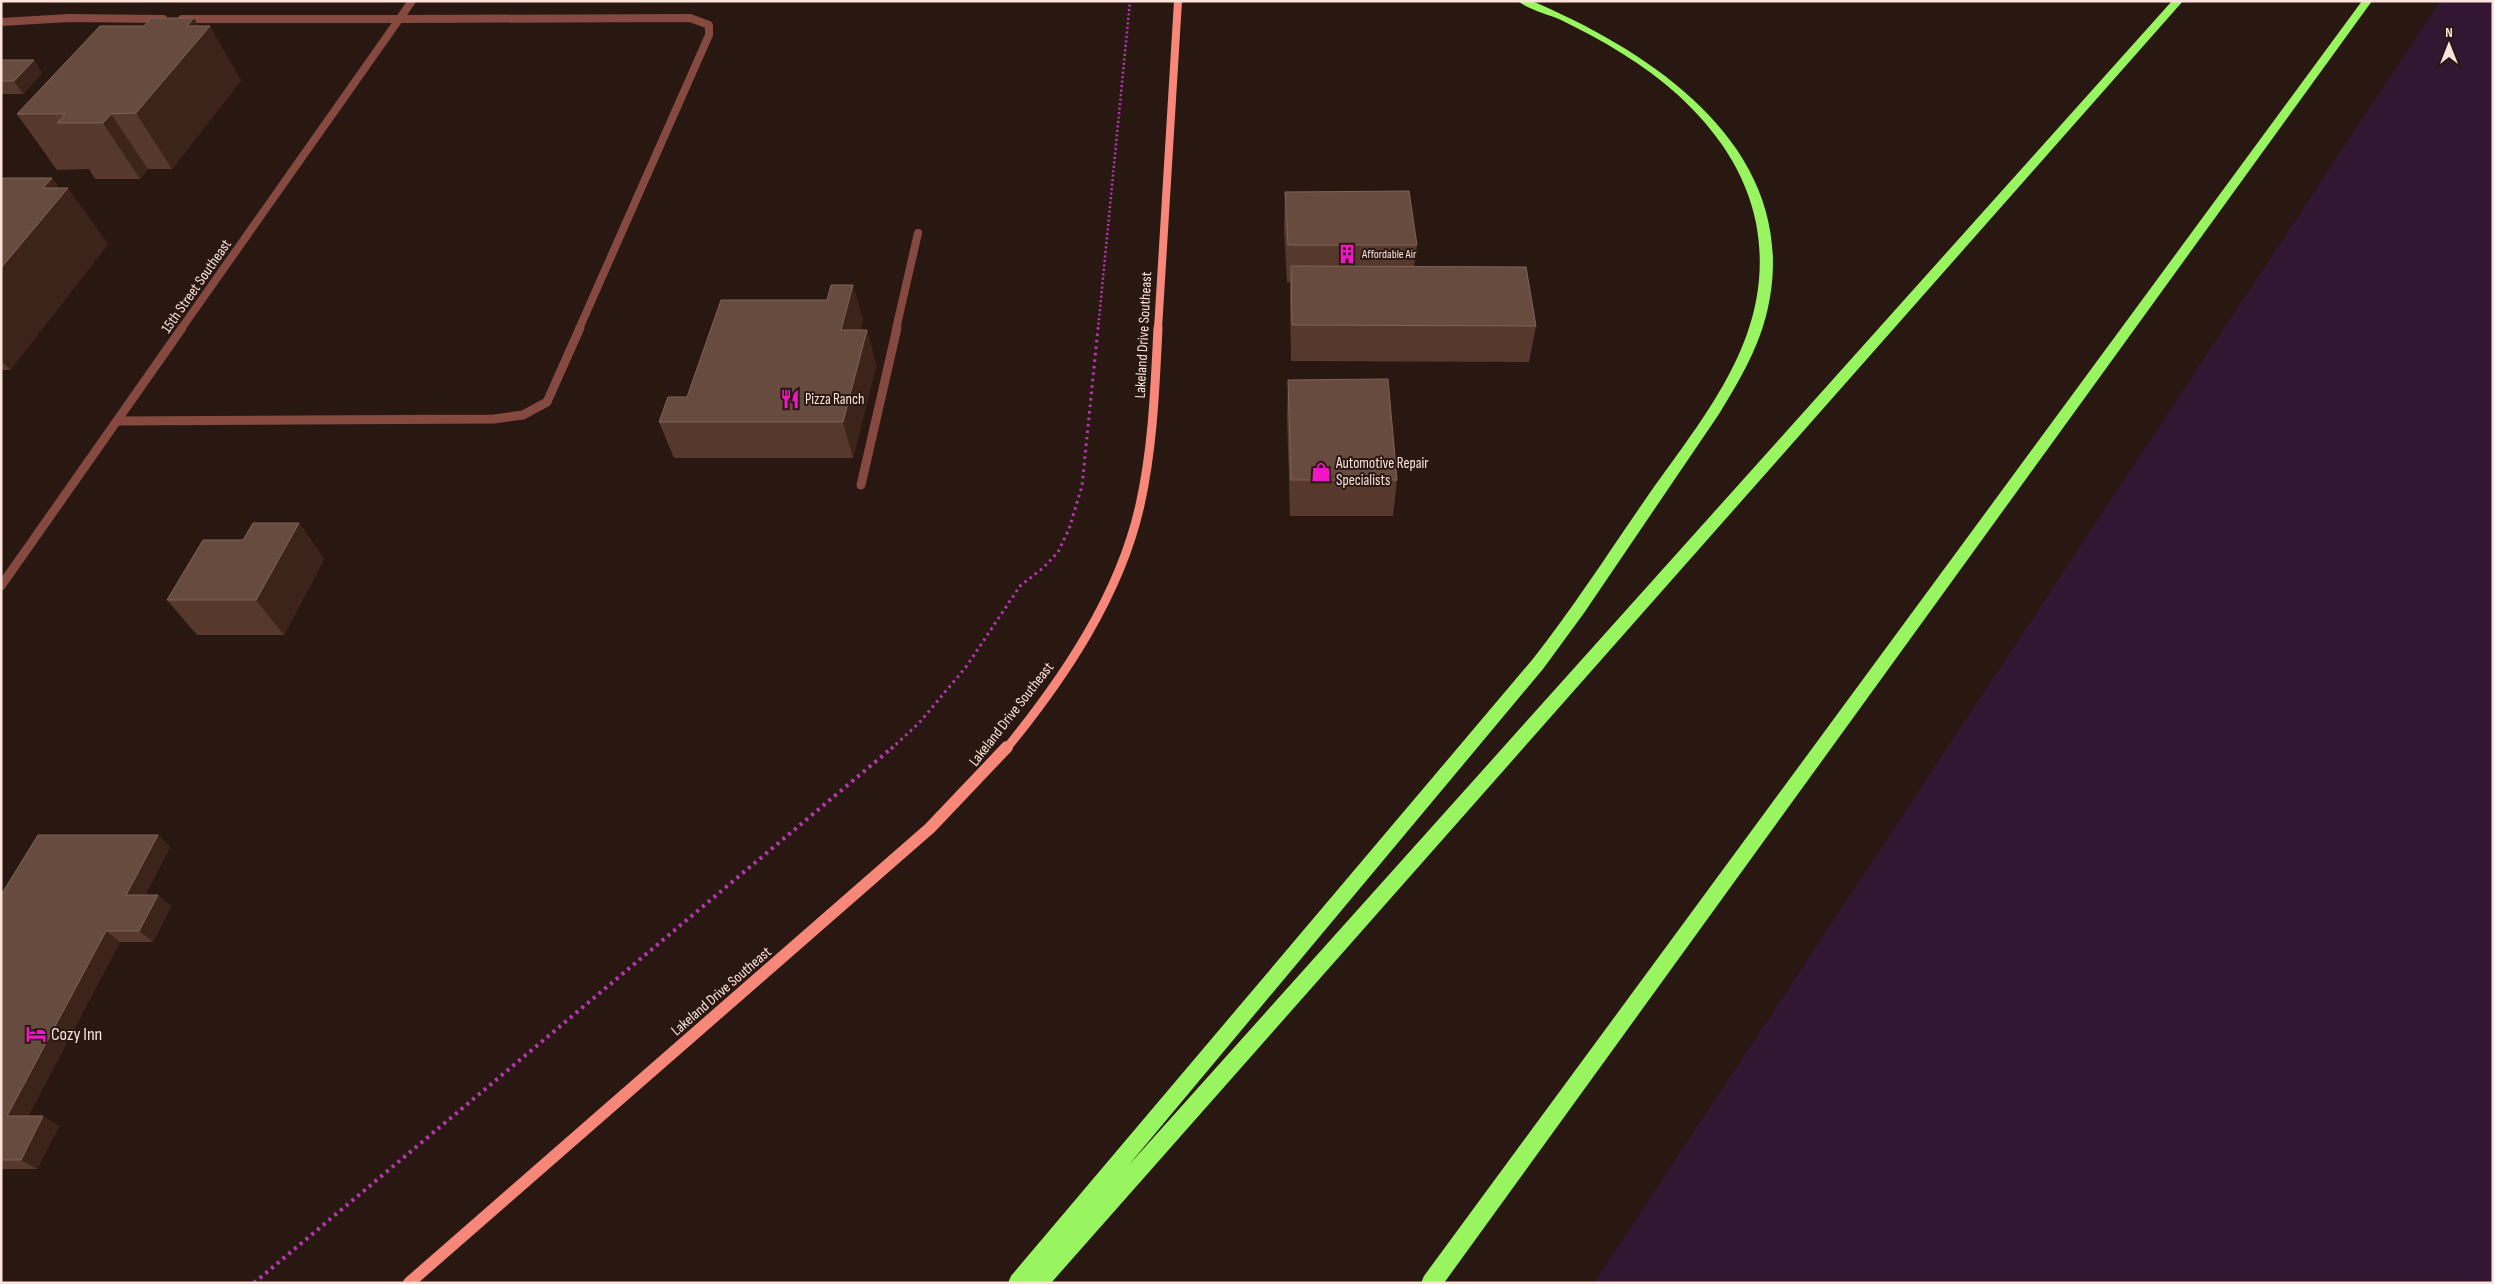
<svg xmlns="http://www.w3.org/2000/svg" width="2494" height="1284" viewBox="0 0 2494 1284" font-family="'Sofia Sans Condensed',sans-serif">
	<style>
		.green { fill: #331631 }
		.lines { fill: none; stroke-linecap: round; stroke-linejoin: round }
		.path-far2 { stroke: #b538b1; stroke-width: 2.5; stroke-dasharray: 2 2.5; stroke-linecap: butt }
		.path-far1 { stroke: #b538b1; stroke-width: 3; stroke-dasharray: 2.5 4; stroke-linecap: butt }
		.path { stroke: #b538b1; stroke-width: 4; stroke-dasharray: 3 4.5; stroke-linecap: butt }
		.service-far1 { stroke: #854940; stroke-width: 8 }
		.service { stroke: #854940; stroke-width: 9 }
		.minor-far1 { stroke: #854940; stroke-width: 8 }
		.minor { stroke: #854940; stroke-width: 9 }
		.secondary-far2 { stroke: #f78879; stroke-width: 8 }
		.secondary-far1 { stroke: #f78879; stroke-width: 9 }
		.secondary { stroke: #f78879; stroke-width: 12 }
		.motorway { fill: #99f55f; fill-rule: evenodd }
		.wall { fill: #56392c }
		.shaded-wall { fill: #3c241a }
		.building { fill: #684b3f; stroke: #7f6358 }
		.labels { text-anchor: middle; stroke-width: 4; stroke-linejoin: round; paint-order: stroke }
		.far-poi-label { font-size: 12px; fill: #fde3dc; stroke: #291812; text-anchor: start }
		.street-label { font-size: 15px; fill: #fde3dc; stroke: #291812 }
		.poi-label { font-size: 15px; fill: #fde3dc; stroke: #291812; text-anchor: start }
		.near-poi-label { font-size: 18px; fill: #fde3dc; stroke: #291812; text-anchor: start }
	</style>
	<rect width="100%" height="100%" fill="#291812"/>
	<path class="green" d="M2440,1H2493V1283H1594Z"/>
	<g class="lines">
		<path class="path-far2" d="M1098,329L1130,1"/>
		<path class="path-far1" d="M891,749L919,723L966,667L1020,586L1043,568L1058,552L1069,529L1082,486L1098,328"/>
		<path class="path" d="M254,1283L893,747"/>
		<g class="service-far1">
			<path d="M400,19L690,18L709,25V35L579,329"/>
			<path d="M896,329L918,233"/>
		</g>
		<g class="service">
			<path d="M118,421L494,419L523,415L547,402L580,328"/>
			<path d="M861,485L897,328"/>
		</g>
		<g class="minor-far1">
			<path d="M182,19H400"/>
			<path d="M1,22L69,18L163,19"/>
			<path d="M181,329L412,1"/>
		</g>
		<path class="minor" d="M1,586L182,328"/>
		<path class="secondary-far2" d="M1158,329L1178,1"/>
		<path class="secondary-far1" d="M1006,749C1064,678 1120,595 1140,505C1153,447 1155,387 1158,328"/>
		<path class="secondary" d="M409,1283L930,828L1007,747"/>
		<g class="motorway">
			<path d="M1518,1H1532C1659,55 1807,155 1766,316C1757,351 1738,383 1719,414L1584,613L1543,669L1128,1166L2172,1H2183L1051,1283H1008L1011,1276L1532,660C1573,608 1609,552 1647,497C1706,413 1777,333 1756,223C1746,172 1716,130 1678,95C1644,64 1602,40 1561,20C1547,14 1529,10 1518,1Z"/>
			<path d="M2362,1H2372L1444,1283H1421L1424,1276Z"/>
		</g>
	</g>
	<g class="wall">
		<path d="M199,26L241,80L172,169H148L140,179H95L89,169L57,170L17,114Z"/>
		<path d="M1,60H34L42,73L23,94H1Z"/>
		<path d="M52,178L59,188L108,244L10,370H1V180Z"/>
		<path d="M1285,192L1417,245L1414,267L1536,326L1529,362L1291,361L1290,303V282H1287L1284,228Z"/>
		<path d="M853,285L863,321L860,330H867L876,366L853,458H674L659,422L687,397Z"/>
		<path d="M1288,380L1397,480L1393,516H1290L1287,416Z"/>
		<path d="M299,523L324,559L284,635H197L167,600L243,540Z"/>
		<path d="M158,835L170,847L145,895L171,906L153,942H120L28,1116L59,1126L37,1169H1V895Z"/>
	</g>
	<g class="shaded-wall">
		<path d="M194,18L203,34L210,26L241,80L172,169L136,113L187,26Z"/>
		<path d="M34,60L42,73L23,94L14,81Z"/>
		<path d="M111,114L148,169L140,179L103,123Z"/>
		<path d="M52,178L63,194L68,188L108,244L10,370L1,360V268L20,206Z"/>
		<path d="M853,285L863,321L851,366L841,330Z"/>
		<path d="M867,330L876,366L853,458L843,422Z"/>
		<path d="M299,523L324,559L284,635L256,600Z"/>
		<path d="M158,835L170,847L139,906L126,895Z"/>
		<path d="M158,895L171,906L153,942L139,931Z"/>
		<path d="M106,931L120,942L23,1126L7,1116Z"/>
		<path d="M43,1116L59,1126L37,1169L21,1160Z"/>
	</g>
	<g class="building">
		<path d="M151,18H194L187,26H210L136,113L111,114L103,123H57L65,114H17L100,26H144Z"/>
		<path d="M1,60H34L14,81H1Z"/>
		<path d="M3,178H52L43,188H68L1,268V180Z"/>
		<path d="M1409,191L1417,245H1288L1285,192Z"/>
		<path d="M1291,266L1526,267L1536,326L1292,325Z"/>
		<path d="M831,285H853L841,330H867L843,422H659L668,397H687L721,300H827Z"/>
		<path d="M1388,379L1397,480H1291L1288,380Z"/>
		<path d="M253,523H299L256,600H167L203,540H243Z"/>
		<path d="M38,835H158L126,895H158L139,931H106L7,1116H43L21,1160H1V895Z"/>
	</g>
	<defs>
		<symbol id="building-bare" viewBox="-9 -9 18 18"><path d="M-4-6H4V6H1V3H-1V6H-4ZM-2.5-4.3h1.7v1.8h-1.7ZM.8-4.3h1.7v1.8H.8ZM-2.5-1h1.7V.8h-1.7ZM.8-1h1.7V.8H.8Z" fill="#f115c6" stroke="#291812" stroke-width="2.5" paint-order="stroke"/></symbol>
		<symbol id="restaurant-bare" viewBox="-9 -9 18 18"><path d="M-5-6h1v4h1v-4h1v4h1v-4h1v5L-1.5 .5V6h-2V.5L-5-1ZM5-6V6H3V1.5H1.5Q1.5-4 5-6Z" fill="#f115c6" stroke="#291812" stroke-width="2.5" paint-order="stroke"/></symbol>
		<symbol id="shop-bare" viewBox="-9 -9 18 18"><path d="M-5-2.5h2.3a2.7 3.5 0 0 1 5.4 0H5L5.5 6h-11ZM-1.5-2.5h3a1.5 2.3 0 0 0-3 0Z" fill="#f115c6" stroke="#291812" stroke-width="2.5" paint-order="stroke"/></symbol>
		<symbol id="hotel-bare" viewBox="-9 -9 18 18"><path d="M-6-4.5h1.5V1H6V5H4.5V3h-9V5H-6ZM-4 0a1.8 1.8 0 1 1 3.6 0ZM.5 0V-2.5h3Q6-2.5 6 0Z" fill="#f115c6" stroke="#291812" stroke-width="2.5" paint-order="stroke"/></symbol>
	</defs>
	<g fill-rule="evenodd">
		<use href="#building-bare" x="1333" y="240" width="28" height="28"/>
		<use href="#restaurant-bare" x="776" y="385" width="28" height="28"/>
		<use href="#shop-bare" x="1307" y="458" width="28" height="28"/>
		<use href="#hotel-bare" x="22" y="1020" width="28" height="28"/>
	</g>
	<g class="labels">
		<g class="far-poi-label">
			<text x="1362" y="258">Affordable Air</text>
		</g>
		<g class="street-label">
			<text transform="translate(196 286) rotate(-55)" y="5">15th Street Southeast</text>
			<text transform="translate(1143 335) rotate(-87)" y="5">Lakeland Drive Southeast</text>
			<text transform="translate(1011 714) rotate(-52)" y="5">Lakeland Drive Southeast</text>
			<text transform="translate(721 991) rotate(-41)" y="5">Lakeland Drive Southeast</text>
		</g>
		<g class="poi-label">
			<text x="805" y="404">Pizza Ranch</text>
			<text x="1336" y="468">Automotive Repair<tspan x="1336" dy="17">Specialists</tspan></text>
		</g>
		<g class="near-poi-label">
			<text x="51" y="1040">Cozy Inn</text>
		</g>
	</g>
	<rect width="2494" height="1284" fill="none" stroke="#fde3dc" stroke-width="5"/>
	<g transform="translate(2449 45)" stroke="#291812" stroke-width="4" paint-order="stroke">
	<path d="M0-4L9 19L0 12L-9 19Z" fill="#fde3dc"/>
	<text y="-8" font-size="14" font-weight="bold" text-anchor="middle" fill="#fde3dc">N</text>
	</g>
</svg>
